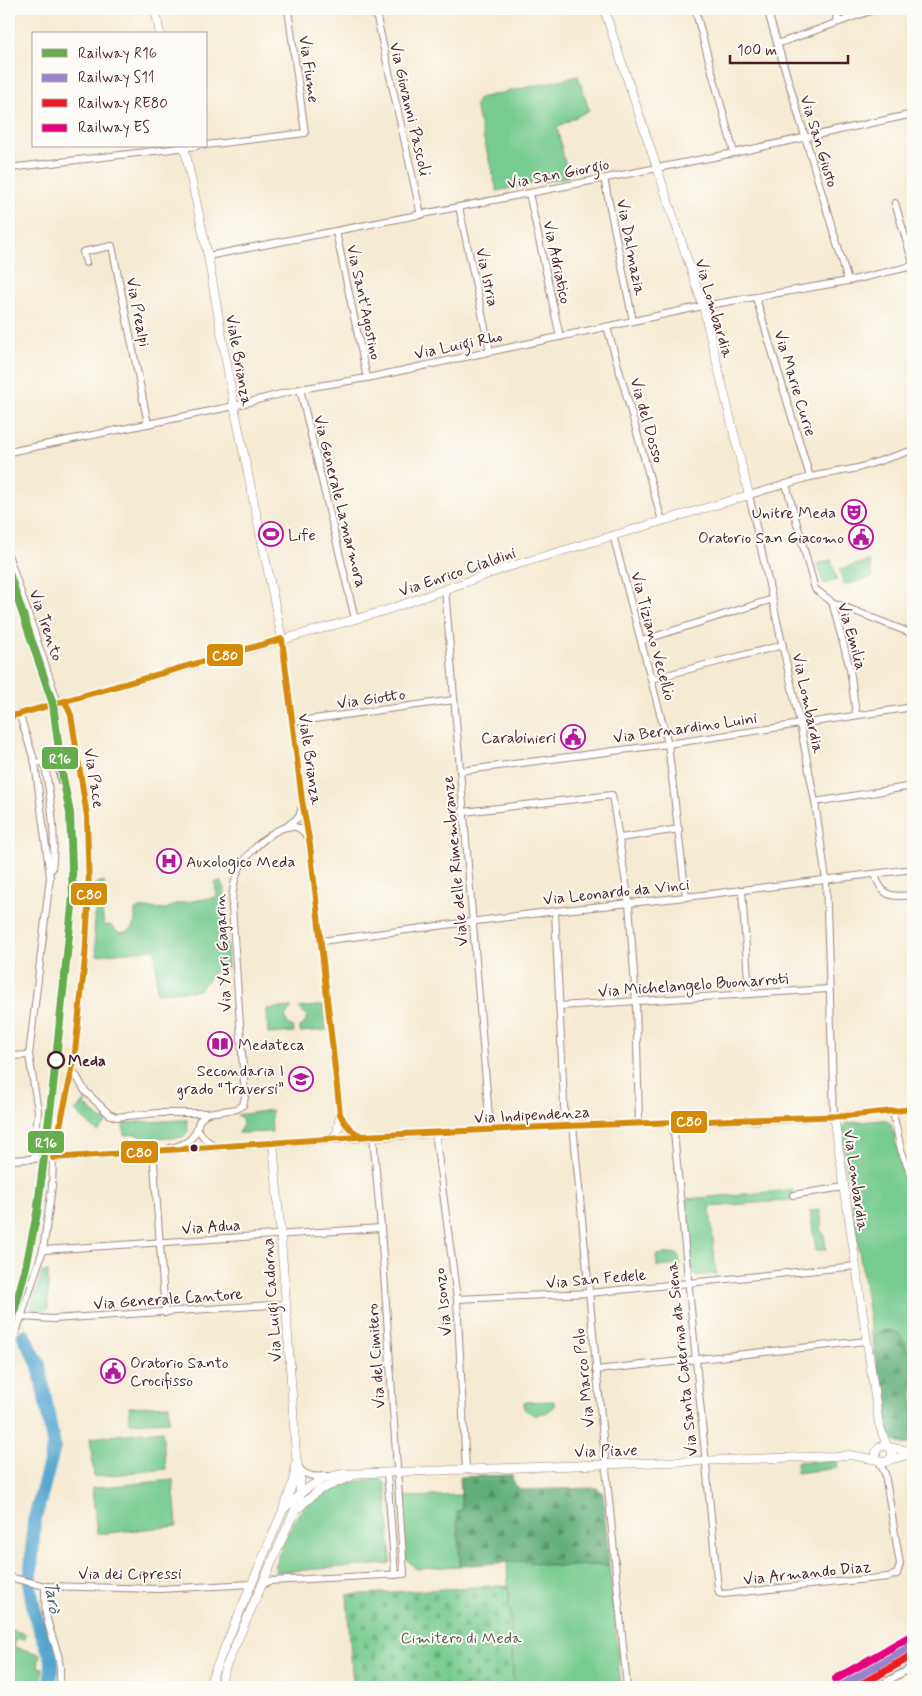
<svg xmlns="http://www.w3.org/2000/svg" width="922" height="1696" viewBox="0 0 922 1696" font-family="Mynerve,sans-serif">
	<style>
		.green { fill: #76cb90; stroke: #60755e }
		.forest { fill: url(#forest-firs); stroke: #556752 }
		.cemetery { fill: url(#cemetery-stones); stroke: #60755e }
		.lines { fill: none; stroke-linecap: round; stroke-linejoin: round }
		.river { stroke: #53a5ce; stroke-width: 14 }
		.minor-casing { stroke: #a0847f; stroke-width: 8 }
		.tertiary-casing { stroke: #a0847f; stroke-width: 9 }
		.minor { stroke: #fff; stroke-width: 6 }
		.tertiary { stroke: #fff; stroke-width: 8 }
		.rail-casing { stroke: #4a1f2b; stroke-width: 4.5 }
		.rail { stroke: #fdfcf7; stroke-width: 2.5; stroke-dasharray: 8; stroke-linecap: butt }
		.bus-1-casing { stroke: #fdfcf7; stroke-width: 10 }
		.bus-1 { stroke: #d48b09; stroke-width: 6 }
		.rail-1-casing { stroke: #fdfcf7; stroke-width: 11 }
		.rail-2-casing { stroke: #fdfcf7; stroke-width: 11 }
		.rail-3-casing { stroke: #fdfcf7; stroke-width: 11 }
		.rail-4-casing { stroke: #fdfcf7; stroke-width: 11 }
		.rail-1 { stroke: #66ad4d; stroke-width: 8 }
		.rail-2 { stroke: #9a83c9; stroke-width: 8 }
		.rail-3 { stroke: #ed1c24; stroke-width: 8 }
		.rail-4 { stroke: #e5007d; stroke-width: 8 }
		.stop-dot { fill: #fdfcf7; stroke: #4a1f2b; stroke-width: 2.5 }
		.bus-dot { fill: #4a1f2b; stroke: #fdfcf7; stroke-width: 2 }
		.labels { text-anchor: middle; stroke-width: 4; stroke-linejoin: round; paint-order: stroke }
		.street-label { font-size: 16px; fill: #4a1f2b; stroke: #fdfcf7 }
		.poi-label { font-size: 16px; fill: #4a1f2b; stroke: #fdfcf7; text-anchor: end }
		.stop-label { font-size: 16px; font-weight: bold; fill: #4a1f2b; stroke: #fdfcf7; text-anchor: start }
		.park-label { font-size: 16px; fill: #595b4e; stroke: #fdfcf7 }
		.water-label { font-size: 18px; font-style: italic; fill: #4e5b74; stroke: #fdfcf7 }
		.line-badge { stroke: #fdfcf7; stroke-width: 2 }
		.badge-label { font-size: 14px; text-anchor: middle; font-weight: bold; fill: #fff }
	</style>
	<defs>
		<pattern id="forest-firs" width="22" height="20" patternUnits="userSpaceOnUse" patternTransform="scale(1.25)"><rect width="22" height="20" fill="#60af7a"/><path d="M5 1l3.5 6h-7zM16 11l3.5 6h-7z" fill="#518e64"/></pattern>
		<pattern id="cemetery-stones" width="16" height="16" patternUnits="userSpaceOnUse" patternTransform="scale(1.25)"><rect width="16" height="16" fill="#76cb90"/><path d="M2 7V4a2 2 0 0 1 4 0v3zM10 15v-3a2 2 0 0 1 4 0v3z" fill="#68ae7c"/></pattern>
	</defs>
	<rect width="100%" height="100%" fill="#fdfcf7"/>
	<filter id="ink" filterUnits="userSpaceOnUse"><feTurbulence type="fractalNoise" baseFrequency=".02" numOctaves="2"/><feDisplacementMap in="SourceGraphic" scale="10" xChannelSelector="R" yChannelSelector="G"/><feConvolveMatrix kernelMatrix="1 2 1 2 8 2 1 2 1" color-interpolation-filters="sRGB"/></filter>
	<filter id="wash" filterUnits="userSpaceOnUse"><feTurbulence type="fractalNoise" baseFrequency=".0096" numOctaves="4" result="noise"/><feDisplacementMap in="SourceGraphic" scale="20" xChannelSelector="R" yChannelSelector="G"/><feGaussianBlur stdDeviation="1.12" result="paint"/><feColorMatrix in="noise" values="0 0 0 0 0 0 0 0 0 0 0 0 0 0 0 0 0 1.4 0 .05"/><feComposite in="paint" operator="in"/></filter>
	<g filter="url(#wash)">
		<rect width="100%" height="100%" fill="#f5ead3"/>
		<g class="green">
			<path d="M578,76L589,110L557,127L568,177L497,191L475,105L479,98Z"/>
			<path d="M831,560L837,580L824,584L817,564Z"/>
			<path d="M869,561L873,577L844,585L839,569Z"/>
			<path d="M104,881V885L99,886L104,926L110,925L119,933L130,931L135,922V910L145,908L166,909L175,904L217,897L215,883L221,881L225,889L224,897L228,968H217L199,990L157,993L155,949L97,955L94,932L97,883Z"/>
			<path d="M324,1005L326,1030L300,1032V1027L305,1023L307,1016L299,1008Z"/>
			<path d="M292,1007L285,1017L288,1024L293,1027L294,1032L268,1034L267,1009Z"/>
			<path d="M87,1099L84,1104L102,1120H109L98,1132L75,1111Z"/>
			<path d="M271,1110L272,1132L238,1133L243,1125L242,1119L237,1115Z"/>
			<path d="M181,1120H187L188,1131L183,1137L142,1140L137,1134L124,1135L123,1123Z"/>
			<path d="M883,1120H887L891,1124L900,1158L913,1188V1353C907,1351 906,1348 905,1342L887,1330C879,1331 874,1336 873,1344L841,1130L842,1127L846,1123Z"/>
			<path d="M793,1190L794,1200L710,1207L716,1274L696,1276L692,1274L686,1199Z"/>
			<path d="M820,1210L822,1224L820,1230L824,1234L826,1249L816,1251L810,1211Z"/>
			<path d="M673,1253L679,1255L680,1265L657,1267L656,1255Z"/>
			<path d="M42,1272H48V1309L30,1312Z"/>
			<path d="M554,1401V1407L546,1413H538V1415H534L524,1409V1402Z"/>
			<path d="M169,1405V1421L130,1423L129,1407Z"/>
			<path d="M162,1430L166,1469L94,1477L90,1438Z"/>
			<path d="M836,1461L837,1468L796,1473L797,1462Z"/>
			<path d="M379,1479L383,1481L386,1484L391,1562L388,1564L275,1572L277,1567L274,1566C281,1550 287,1531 297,1516C315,1488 348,1481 379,1479Z"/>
			<path d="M173,1480L177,1526L97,1534L92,1488Z"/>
			<path d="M403,1480L405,1497L461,1495L462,1510L457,1511L460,1566L416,1569L406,1559L400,1483Z"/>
			<path d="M524,1561L557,1566L609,1565L621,1687H514L507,1562Z"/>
			<path d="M9,1629L26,1634L24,1640L16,1638L14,1647L40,1654L38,1667L43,1668L41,1682L35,1681L34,1686L9,1678Z"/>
			<path d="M913,1636V1639L830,1687H824Z"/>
			<path d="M913,1655V1661L867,1687H857Z"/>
		</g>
		<g class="forest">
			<path d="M887,1330C909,1331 899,1349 913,1353V1445C903,1444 894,1445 889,1434L873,1344C874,1336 879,1331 887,1330Z"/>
			<path d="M512,1475L513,1482L521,1490L597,1488L603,1493L609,1565L557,1566L524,1561L460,1566L457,1511L462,1510L460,1477Z"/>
		</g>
		<path class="cemetery" d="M508,1585L514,1687H353L347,1595Z"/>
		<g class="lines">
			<path class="river" d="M24,1336L39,1365L54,1447L34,1522L30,1587L35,1616L52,1659V1670L49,1687"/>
		</g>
	</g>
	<g filter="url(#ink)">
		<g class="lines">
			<defs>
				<g id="minor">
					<path d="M375,9L421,215"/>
					<path d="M695,9L734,153"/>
					<path d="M767,9L848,281"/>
					<path d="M834,9L839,22"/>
					<path d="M777,44L876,9"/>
					<path d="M206,145L305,133L288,9"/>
					<path d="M9,168L197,146"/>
					<path d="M604,178L633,321"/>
					<path d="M529,193L560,337"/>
					<path d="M895,203L913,263"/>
					<path d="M459,207L490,351"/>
					<path d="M336,232L367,378"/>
					<path d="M208,256L734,153L913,114"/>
					<path d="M86,263L83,252L112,246L148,424"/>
					<path d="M756,298L810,477"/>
					<path d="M607,327L662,521"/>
					<path d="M300,389L355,619"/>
					<path d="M9,452L172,419L234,406L300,389L367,378L703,306L848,281L913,266"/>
					<path d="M786,484L815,589L832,602L850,669L856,714"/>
					<path d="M613,535L668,744L686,897"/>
					<path d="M9,557L58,703"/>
					<path d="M445,589L490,1129"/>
					<path d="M832,602L913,634"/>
					<path d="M641,641L773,599"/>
					<path d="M651,679L783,645"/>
					<path d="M19,713L35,763L50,877L29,1055L38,1111L34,1159"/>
					<path d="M292,722L454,700"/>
					<path d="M35,763L41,762L45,764C50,799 57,834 52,869"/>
					<path d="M460,771L668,744L913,707"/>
					<path d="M815,802L913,786"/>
					<path d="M463,812L612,795L629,903L636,1002L639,1123"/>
					<path d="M286,827L299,817L302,806"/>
					<path d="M620,838L679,829"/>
					<path d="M875,874C882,898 892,897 913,895"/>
					<path d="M742,890L749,994"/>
					<path d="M555,911L565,1126"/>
					<path d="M321,941L555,911L686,897L913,869"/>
					<path d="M559,1006L828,989"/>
					<path d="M9,1056L29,1055"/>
					<path d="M73,1070L85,1091L109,1114L116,1117L158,1113H207L237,1109L243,1105L245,1097L232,907C232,894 233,881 239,869C248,851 291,806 307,837"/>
					<path d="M893,1112L901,1150L913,1179"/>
					<path d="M207,1113L199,1121L197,1128L205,1139L216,1147"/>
					<path d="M834,1116L826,880L815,802L800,724L749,495L810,477L858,468L913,450"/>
					<path d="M673,1122L718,1589L719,1593L723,1594L888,1577L897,1574L900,1564L885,1474L879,1461"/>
					<path d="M573,1125L627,1687"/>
					<path d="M435,1132L457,1299L466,1470"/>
					<path d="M170,1148C183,1145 193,1141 197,1128"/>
					<path d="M155,1151H153L165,1313"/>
					<path d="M9,1160L53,1158L52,1187L43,1250L9,1354"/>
					<path d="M793,1195L844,1187"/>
					<path d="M43,1250L381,1228"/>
					<path d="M457,1299L589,1293L856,1266"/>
					<path d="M20,1317L53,1319L286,1304"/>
					<path d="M596,1370L867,1341"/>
					<path d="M298,1466C305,1478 317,1477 329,1476"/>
					<path d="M387,1473L395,1575"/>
					<path d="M9,1577L45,1586L159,1589L252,1584"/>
					<path d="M45,1586C45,1595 45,1605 46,1614C50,1638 62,1652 60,1679"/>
					<path d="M261,1586L269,1581L404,1574L381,1228L373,1136"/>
					<path d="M877,1687L913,1667"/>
				</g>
				<g id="tertiary">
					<path d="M155,9L160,34"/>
					<path d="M184,146L208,256L234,406L282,639L302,800L310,845L340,1114C344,1124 350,1133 361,1136"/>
					<path d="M65,701L71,715L87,816L89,892L85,959L74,1061L53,1158C223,1147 393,1134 563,1126C680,1120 797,1123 913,1109"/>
					<path d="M9,717L384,611L505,568L749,495L703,306L604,9"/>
					<path d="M834,1116L879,1424L887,1446"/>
					<path d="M331,1139L337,1133L340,1116"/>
					<circle cx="884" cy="1454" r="8"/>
					<path d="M889,1447L913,1452"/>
					<path d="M889,1460L912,1454"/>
					<path d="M283,1510C300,1493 317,1477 343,1474L834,1456L850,1455L878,1460"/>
					<path d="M296,1510L319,1490L352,1476"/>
					<path d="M208,1687L283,1510L294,1480L295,1465"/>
					<path d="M220,1687L224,1671L300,1498V1477L296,1456L285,1290L273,1142"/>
				</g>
			</defs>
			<use href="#minor" class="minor-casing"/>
			<use href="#tertiary" class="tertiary-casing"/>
			<use href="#minor" class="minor"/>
			<use href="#tertiary" class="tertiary"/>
			<defs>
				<path id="rail" d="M54,752L60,783"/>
			</defs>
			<use href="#rail" class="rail-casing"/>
			<use href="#rail" class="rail"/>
			<defs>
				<g id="bus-1">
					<path d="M65,701L71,715L87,816L89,892L85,959L74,1061L53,1158L372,1136"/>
					<path d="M9,717L282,639L302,800L310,845L340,1114C345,1125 351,1132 362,1136L565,1126L845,1116L913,1109"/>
				</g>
			</defs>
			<use href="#bus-1" class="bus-1-casing"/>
			<use href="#bus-1" class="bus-1"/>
			<defs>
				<path id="rail-1" d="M9,573L53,704L62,773L70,813L73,897L53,1087L37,1213L26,1267L9,1331"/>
				<path id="rail-2" d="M840,1687L913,1645"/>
				<path id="rail-3" d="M857,1687L913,1655"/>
				<path id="rail-4" d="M836,1679L909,1637"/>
			</defs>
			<use href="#rail-1" class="rail-1-casing"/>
			<use href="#rail-2" class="rail-2-casing"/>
			<use href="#rail-3" class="rail-3-casing"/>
			<use href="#rail-4" class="rail-4-casing"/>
			<use href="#rail-1" class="rail-1"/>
			<use href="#rail-2" class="rail-2"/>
			<use href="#rail-3" class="rail-3"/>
			<use href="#rail-4" class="rail-4"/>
		</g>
	</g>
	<defs>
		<symbol id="theatre-ring" viewBox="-11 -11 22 22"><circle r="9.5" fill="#fdfcf7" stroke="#b5179e" stroke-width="1.5"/><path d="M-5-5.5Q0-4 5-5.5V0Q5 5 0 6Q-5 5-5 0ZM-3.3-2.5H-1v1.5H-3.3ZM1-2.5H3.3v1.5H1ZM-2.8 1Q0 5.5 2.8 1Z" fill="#b5179e"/></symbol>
		<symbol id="stadium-ring" viewBox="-11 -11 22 22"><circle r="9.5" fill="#fdfcf7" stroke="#b5179e" stroke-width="1.5"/><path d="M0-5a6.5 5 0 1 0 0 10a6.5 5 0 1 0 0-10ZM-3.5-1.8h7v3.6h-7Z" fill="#b5179e"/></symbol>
		<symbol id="civic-ring" viewBox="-11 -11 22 22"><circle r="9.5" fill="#fdfcf7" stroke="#b5179e" stroke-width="1.5"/><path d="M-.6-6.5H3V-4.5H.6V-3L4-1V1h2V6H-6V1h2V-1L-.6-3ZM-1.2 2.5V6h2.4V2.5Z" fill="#b5179e"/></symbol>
		<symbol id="hospital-ring" viewBox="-11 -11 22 22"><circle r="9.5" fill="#fdfcf7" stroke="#b5179e" stroke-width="1.5"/><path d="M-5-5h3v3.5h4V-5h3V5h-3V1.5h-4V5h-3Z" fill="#b5179e"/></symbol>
		<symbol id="library-ring" viewBox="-11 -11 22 22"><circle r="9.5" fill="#fdfcf7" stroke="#b5179e" stroke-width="1.5"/><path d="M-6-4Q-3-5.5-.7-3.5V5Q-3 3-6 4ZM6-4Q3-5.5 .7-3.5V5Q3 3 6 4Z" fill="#b5179e"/></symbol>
		<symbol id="school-ring" viewBox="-11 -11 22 22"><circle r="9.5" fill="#fdfcf7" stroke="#b5179e" stroke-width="1.5"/><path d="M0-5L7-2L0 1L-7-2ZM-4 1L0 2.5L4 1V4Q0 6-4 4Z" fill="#b5179e"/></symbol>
	</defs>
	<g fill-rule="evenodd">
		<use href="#theatre-ring" x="840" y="498" width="28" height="28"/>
		<use href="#stadium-ring" x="257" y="520" width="28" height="28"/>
		<use href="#civic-ring" x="847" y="523" width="28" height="28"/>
		<use href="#civic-ring" x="559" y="723" width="28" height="28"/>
		<use href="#hospital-ring" x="155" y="847" width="28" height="28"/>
		<use href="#library-ring" x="206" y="1030" width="28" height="28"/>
		<use href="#school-ring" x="287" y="1065" width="28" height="28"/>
		<use href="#civic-ring" x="99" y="1357" width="28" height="28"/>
	</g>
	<circle class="stop-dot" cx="56" cy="1060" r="8"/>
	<circle class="bus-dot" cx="194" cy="1148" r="4.5"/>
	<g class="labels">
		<g class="street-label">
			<text transform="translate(310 69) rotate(82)" y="6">Via Fiume</text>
			<text transform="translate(411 109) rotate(77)" y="6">Via Giovanni Pascoli</text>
			<text transform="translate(820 141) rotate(73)" y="6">Via San Giusto</text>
			<text transform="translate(558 173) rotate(-11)" y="6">Via San Giorgio</text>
			<text transform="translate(632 247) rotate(79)" y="6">Via Dalmazia</text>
			<text transform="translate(558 262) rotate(78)" y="6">Via Adriatico</text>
			<text transform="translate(488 277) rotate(78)" y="6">Via Istria</text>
			<text transform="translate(365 302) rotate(78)" y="6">Via Sant'Agostino</text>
			<text transform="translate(715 308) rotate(74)" y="6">Via Lombardia</text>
			<text transform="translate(139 312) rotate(79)" y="6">Via Prealpi</text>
			<text transform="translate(458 344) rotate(-12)" y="6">Via Luigi Rho</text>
			<text transform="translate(240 360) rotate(80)" y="6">Viale Brianza</text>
			<text transform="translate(796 383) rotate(73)" y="6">Via Marie Curie</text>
			<text transform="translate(648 420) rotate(74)" y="6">Via del Dosso</text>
			<text transform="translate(341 501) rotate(76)" y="6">Via Generale Lamarmora</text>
			<text transform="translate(457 571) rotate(-19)" y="6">Via Enrico Cialdini</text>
			<text transform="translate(47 625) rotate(71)" y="6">Via Trento</text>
			<text transform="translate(654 636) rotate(75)" y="6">Via Tiziano Vecellio</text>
			<text transform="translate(853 636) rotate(74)" y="6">Via Emilia</text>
			<text transform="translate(371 698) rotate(-8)" y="6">Via Giotto</text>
			<text transform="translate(809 703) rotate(78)" y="6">Via Lombardia</text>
			<text transform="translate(685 727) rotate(-8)" y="6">Via Bernardino Luini</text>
			<text transform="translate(311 759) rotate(82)" y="6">Viale Brianza</text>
			<text transform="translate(95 778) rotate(81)" y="6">Via Pace</text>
			<text transform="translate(454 861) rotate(-95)" y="6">Viale delle Rimembranze</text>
			<text transform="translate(616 891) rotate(-6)" y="6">Via Leonardo da Vinci</text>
			<text transform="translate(222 953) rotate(-93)" y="6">Via Yuri Gagarin</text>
			<text transform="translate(693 984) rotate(-4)" y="6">Via Michelangelo Buonarroti</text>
			<text transform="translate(532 1114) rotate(-3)" y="6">Via Indipendenza</text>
			<text transform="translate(857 1180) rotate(82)" y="6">Via Lombardia</text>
			<text transform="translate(211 1226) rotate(-4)" y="6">Via Adua</text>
			<text transform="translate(596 1278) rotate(-5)" y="6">Via San Fedele</text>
			<text transform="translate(168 1298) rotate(-4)" y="6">Via Generale Cantore</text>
			<text transform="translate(271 1300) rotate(-94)" y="6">Via Luigi Cadorna</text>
			<text transform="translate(442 1302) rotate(-96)" y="6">Via Isonzo</text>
			<text transform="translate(375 1356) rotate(-94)" y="6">Via del Cimitero</text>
			<text transform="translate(681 1359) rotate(-96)" y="6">Via Santa Caterina da Siena</text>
			<text transform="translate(583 1378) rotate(-96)" y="6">Via Marco Polo</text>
			<text transform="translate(606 1450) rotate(-2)" y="6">Via Piave</text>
			<text transform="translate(807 1572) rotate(-6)" y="6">Via Armando Diaz</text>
			<text x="130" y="1579">Via dei Cipressi</text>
		</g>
		<g class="poi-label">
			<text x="836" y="518">Unitre Meda</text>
			<text x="288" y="540" text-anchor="start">Life</text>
			<text x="844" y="543">Oratorio San Giacomo</text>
			<text x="556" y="743">Carabinieri</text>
			<text x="186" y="867" text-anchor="start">Auxologico Meda</text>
			<text x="238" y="1050" text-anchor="start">Medateca</text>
			<text x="284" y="1076">Secondaria I<tspan x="284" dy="18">grado “Traversi”</tspan></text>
			<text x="130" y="1368" text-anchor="start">Oratorio Santo<tspan x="130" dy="18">Crocifisso</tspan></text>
		</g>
		<g class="stop-label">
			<text x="68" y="1066">Meda</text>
		</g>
		<g class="park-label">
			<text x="461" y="1643">Cimitero di Meda</text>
		</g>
		<g class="water-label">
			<text transform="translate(53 1597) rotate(82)" y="6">Tarò</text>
		</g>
	</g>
	<g class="line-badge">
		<rect x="206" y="643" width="38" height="24" rx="5" fill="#d48b09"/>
		<rect x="41" y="746" width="38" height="24" rx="5" fill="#66ad4d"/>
		<rect x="70" y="882" width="38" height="24" rx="5" fill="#d48b09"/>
		<rect x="670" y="1110" width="38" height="24" rx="5" fill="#d48b09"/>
		<rect x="27" y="1130" width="38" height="24" rx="5" fill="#66ad4d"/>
		<rect x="120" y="1140" width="39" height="24" rx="5" fill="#d48b09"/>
	</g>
	<g class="badge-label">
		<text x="225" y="660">C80</text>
		<text x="60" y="763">R16</text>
		<text x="89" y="899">C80</text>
		<text x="689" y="1126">C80</text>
		<text x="46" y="1147">R16</text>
		<text x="139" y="1157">C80</text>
	</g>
	<rect width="922" height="1696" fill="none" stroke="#fdfcf7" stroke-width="30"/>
	<rect x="32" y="32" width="175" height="115" fill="#fdfcf7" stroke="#b5a4a5"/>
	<rect x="42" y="49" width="25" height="8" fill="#66ad4d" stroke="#b5a4a5"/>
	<text x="78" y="58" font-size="15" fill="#4a1f2b">Railway R16</text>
	<rect x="42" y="74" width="25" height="8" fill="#9a83c9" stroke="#b5a4a5"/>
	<text x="78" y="82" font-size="15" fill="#4a1f2b">Railway S11</text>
	<rect x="42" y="99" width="25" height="8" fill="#ed1c24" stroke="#b5a4a5"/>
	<text x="78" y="108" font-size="15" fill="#4a1f2b">Railway RE80</text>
	<rect x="42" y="124" width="25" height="8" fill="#e5007d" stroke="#b5a4a5"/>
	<text x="78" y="132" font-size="15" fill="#4a1f2b">Railway ES</text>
	<path d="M730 55v8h118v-8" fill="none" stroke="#4a1f2b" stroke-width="2.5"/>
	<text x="737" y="55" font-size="15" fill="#4a1f2b" stroke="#fdfcf7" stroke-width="4" paint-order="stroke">100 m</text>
</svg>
